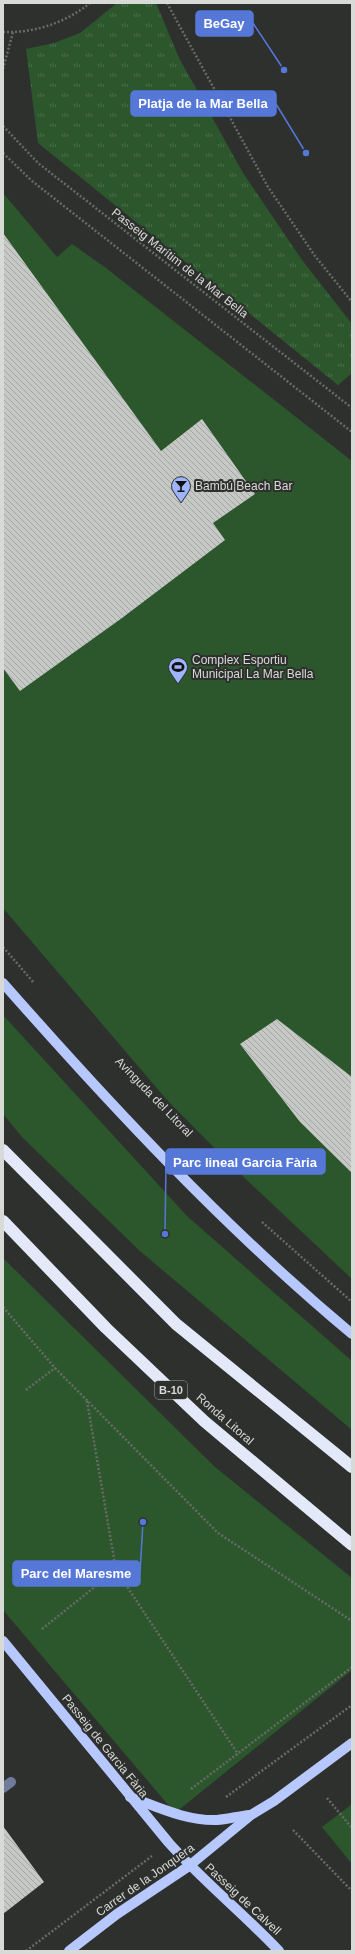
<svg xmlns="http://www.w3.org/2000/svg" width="355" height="1954" viewBox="0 0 355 1954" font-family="Helvetica,sans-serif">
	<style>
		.grass { fill: url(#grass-tufts) }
		.green { fill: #2c572c }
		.building { fill: url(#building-back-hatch) }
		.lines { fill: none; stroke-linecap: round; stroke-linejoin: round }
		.path { stroke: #686a68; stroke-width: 2.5; stroke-dasharray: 2 2; stroke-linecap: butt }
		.minor { stroke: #717c9d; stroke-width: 10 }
		.major { stroke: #b7c8ff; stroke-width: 10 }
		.highway { stroke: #e3e9f9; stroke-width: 12 }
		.labels { text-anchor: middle; stroke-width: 4; stroke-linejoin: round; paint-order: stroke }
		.shield { fill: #2e302e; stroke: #a5a7a5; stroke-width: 1 }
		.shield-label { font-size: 11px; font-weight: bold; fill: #d8dad8 }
		.street-label { font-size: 12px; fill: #d8dad8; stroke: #2e302e }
		.poi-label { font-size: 12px; fill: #d8dad8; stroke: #2e302e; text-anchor: start }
		.leader { fill: none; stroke: #5578d8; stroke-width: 1.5 }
		.callout-dot { fill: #5578d8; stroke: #2e302e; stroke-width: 1.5 }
		.callout { fill: #5578d8; stroke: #5578d8; stroke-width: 1.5 }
		.callout-label { font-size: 13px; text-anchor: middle; font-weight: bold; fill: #fff }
	</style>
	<defs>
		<pattern id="grass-tufts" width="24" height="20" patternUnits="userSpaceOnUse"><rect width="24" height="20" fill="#2c572c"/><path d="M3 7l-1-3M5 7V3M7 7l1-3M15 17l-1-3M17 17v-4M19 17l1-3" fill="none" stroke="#4a6f4a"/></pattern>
		<pattern id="building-back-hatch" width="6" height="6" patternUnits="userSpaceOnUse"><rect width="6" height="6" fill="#c5c8c5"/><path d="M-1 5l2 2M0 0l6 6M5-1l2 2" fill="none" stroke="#a4a6a4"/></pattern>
	</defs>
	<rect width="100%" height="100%" fill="#2e302e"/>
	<path class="grass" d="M117,3H156L179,58L243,173L302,260L352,324V373L338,385L38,143L26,49L54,43L80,33Z"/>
	<g class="green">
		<path d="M3,193L57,257L72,244L106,268L352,461V1279L234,1168L167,1100L3,908Z"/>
		<path d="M3,1015L187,1216L352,1361V1430L140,1251L23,1138L3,1114Z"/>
		<path d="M3,1258L215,1467L352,1578V1670L175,1813L3,1610Z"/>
		<path d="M352,1804V1864L322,1827Z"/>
	</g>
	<g class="building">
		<path d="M3,233L161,451L202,419L255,494L213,523L225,540L122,618L20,691L3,668Z"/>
		<path d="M277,1019L352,1077V1173L300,1122L240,1044Z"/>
		<path d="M3,1826L44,1882L3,1914Z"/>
	</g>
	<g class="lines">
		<g class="path">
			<path d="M167,3L268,187L315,256L352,302"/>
			<path d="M190,3H191"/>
			<path d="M3,32C35,33 65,23 90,3"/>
			<path d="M3,69L13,32"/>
			<path d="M3,126L38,163L352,408"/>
			<path d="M3,153L32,181L352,432"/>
			<path d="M3,947L34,983"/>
			<path d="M262,1222L352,1302"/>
			<path d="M3,1307L55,1368L218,1533L352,1621"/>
			<path d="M26,1390L55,1368"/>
			<path d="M87,1401L116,1570L238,1754"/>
			<path d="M42,1629L116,1570"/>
			<path d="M191,1789L352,1667"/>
			<path d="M226,1797L352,1705"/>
			<path d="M327,1798L352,1828"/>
			<path d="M293,1830L352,1891"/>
			<path d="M26,1951L152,1856"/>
		</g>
		<path class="minor" d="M3,1788L11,1782"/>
		<g class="major">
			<path d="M3,983C112,1107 225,1228 352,1334"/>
			<path d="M3,1641L169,1843C203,1881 243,1913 279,1951"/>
			<path d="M130,1797C158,1807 186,1821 217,1820C228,1819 239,1816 250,1815"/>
			<path d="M69,1951L117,1914L189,1866L251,1815L274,1801L352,1743"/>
		</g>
		<g class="highway">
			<path d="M3,1150L176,1324L352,1467"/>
			<path d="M3,1221L106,1328L204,1421L352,1545"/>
		</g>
	</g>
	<defs>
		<symbol id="bar-pin" viewBox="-11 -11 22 30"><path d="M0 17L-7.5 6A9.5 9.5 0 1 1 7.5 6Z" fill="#9eb4fd" stroke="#2e302e"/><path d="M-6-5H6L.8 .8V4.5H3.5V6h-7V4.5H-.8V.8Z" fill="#111"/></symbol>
		<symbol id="stadium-pin" viewBox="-11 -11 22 30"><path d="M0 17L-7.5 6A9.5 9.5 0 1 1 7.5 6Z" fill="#9eb4fd" stroke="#2e302e"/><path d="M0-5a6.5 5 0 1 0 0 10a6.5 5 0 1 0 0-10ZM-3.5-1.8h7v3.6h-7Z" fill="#111"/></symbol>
	</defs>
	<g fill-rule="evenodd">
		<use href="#bar-pin" x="170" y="475" width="22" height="30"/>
		<use href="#stadium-pin" x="167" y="656" width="22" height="30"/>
	</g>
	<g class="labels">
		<rect class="shield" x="155" y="1381" width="32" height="18" rx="3"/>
		<g class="shield-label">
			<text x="171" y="1394">B-10</text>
		</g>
		<g class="street-label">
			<text transform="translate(180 263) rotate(38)" y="4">Passeig Marítim de la Mar Bella</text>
			<text transform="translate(154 1097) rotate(46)" y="4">Avinguda del Litoral</text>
			<text transform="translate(225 1419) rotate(41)" y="4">Ronda Litoral</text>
			<text transform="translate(105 1746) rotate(51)" y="4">Passeig de Garcia Fària</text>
			<text transform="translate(145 1880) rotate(-35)" y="4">Carrer de la Jonquera</text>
			<text transform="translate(243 1899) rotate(43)" y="4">Passeig de Calvell</text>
		</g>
		<g class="poi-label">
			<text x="195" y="490">Bambú Beach Bar</text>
			<text x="192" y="664">Complex Esportiu<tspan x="192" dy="14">Municipal La Mar Bella</tspan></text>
		</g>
	</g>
	<path class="leader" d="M284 70L253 23M306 153L276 104M165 1234L166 1162M143 1522L140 1573"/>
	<g class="callout-dot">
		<circle cx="284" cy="70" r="4"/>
		<circle cx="306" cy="153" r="4"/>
		<circle cx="165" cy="1234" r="4"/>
		<circle cx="143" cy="1522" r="4"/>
	</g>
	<g class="callout">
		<rect x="196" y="11" width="57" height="25" rx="4"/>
		<rect x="131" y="91" width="145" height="25" rx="4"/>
		<rect x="166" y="1149" width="159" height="25" rx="4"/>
		<rect x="13" y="1561" width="127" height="25" rx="4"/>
	</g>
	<g class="callout-label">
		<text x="224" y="28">BeGay</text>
		<text x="203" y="108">Platja de la Mar Bella</text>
		<text x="245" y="1167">Parc lineal Garcia Fària</text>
		<text x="76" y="1578">Parc del Maresme</text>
	</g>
	<rect width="355" height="1954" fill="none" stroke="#d8dad8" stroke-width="8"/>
</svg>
